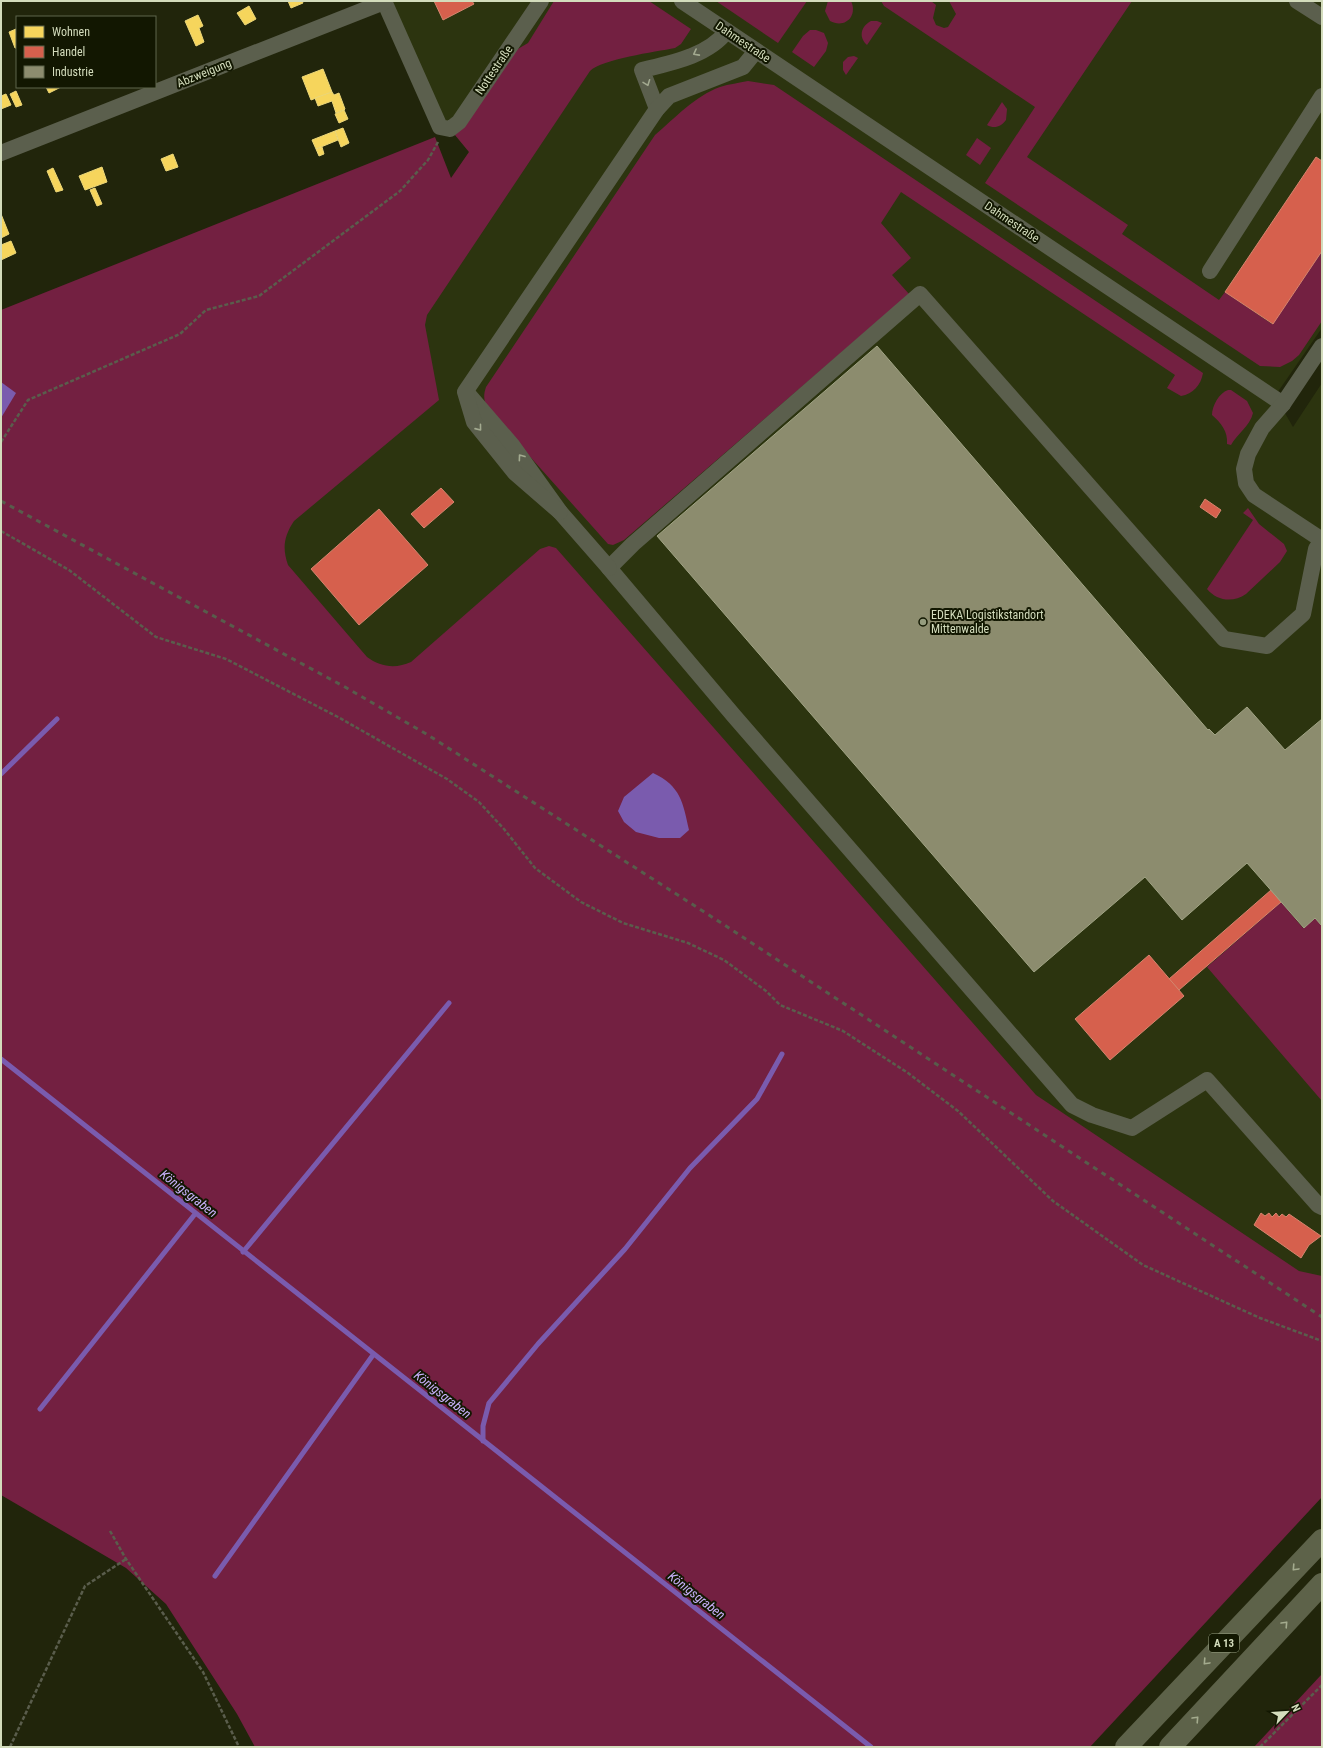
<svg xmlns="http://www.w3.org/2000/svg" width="1323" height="1748" viewBox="0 0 1323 1748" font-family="'Roboto Condensed',sans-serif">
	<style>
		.built { fill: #2c340f }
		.green { fill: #732041 }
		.water { fill: #7a5bae }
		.homes { fill: #f6d55c; stroke: #ecd779 }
		.shops { fill: #d6604d; stroke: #d5856e }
		.industry { fill: #8c8c6e; stroke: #a1a485 }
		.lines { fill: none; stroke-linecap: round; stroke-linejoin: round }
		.stream { stroke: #7a5bae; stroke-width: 5 }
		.path { stroke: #5a5d4c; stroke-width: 2.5; stroke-dasharray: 4 2; stroke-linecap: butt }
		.minor { stroke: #5b5f4d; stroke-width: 16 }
		.highway { stroke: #5d6249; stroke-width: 22 }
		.rail { stroke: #585c4b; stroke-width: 3; stroke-dasharray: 5 5; stroke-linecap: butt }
		.oneway { stroke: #a3aa90 }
		.oneway2 { stroke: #a4ab8e }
		.poi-dot { fill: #959c7e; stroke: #121701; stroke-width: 1.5 }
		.labels { text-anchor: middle; stroke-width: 4; stroke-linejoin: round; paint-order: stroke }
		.shield { fill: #121701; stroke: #99a184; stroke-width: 1 }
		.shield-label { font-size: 11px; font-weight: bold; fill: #d3dcbc }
		.street-label { font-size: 12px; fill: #d3dcbc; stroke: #121701 }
		.poi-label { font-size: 12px; fill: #d3dcbc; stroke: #121701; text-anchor: start }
		.water-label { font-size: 13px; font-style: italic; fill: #c8b1fa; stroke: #121701 }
	</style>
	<rect width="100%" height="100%" fill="#21250b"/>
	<path class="built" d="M391,1H1322V328L1275,396L1293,427L1322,383V1301L1,446L451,179L469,152L444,122Z"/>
	<g class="green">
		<path d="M554,1H649L691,29L681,44L675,48C655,52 602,59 590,71L427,315L425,325L439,400L294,521C284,536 282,548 288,565L367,657C380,667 396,669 411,662L540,549L549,546L556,548L1036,1095L1299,1271L1322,1276V1497L1090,1747H255L237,1714L166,1604L126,1568L1,1495V310L435,137L451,178L469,152L455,135L511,53L528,43Z"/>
		<path d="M716,1H807L778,43Z"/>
		<path d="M828,1H851C858,16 845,29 830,21L825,11Z"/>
		<path d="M881,1H931L936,5L933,18L936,25L944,28L948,27L956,14L949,1H1132L1027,157L1128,225L1122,234L1219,300L1225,292L1272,324L1322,251V321L1299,355L1292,361L1280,367L1260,366L985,183L1035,107L884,6Z"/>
		<path d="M871,21H877L882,23L867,45C858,37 861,26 871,21Z"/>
		<path d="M810,30H816L824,33L828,43L826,51L814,67L792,52L803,36Z"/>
		<path d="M854,56L858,58L846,75L843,70V62L848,57Z"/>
		<path d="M748,81L774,85L1203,373C1201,385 1193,394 1181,396L1167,388L1175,375L901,192L881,223L911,258L892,275L909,294L624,540L613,545L608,544L492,414C485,404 482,399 486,387L655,135C675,118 695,96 720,87C729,84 739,83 748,81Z"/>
		<path d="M1002,102L1007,109L1006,120C1001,127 994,129 987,125Z"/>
		<path d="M977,138L991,148L980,165L966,155Z"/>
		<path d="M1228,390H1231L1247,401L1253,413C1250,426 1237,434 1231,445L1227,444C1228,431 1221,423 1212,415C1212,406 1219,393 1228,390Z"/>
		<path d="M1248,508L1259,524L1284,544L1287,551L1280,562L1246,594C1233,603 1217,601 1207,589L1253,520L1243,513Z"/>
		<path d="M1281,902L1303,928L1315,918L1322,926V1101L1207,967Z"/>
		<path d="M1322,1674V1747H1254Z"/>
	</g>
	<g class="water">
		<path d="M1,382L16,393L1,418Z"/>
		<path d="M653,773C681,786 683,803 689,830L680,838H659L636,832L624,822L618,811L624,797Z"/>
	</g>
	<g class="homes">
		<path d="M288,1H302L303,3L291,8Z"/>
		<path d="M249,6L256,19L245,25L237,13Z"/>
		<path d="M198,15L203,26L199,28L204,42L196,46L185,21Z"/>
		<path d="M16,29L17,48H15L9,32Z"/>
		<path d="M323,69L332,92L311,100L302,77Z"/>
		<path d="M46,87H61L49,93Z"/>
		<path d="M16,91L22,105L16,107L10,94Z"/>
		<path d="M332,92L334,95L339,93L345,109L344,110L336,113L332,101L318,106L315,98Z"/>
		<path d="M6,94L11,105L1,109V96Z"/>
		<path d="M344,110L348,119L339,123L335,114Z"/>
		<path d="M343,128L349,143L341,147L335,131Z"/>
		<path d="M335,131L338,140L316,149L312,140Z"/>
		<path d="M322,147L324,154L319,156L316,149Z"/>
		<path d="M173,154L178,167L166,171L161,159Z"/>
		<path d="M102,167L107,182L85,190L79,176Z"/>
		<path d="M53,168L63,190L56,192L47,171Z"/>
		<path d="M95,188L102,204L97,206L90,190Z"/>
		<path d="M1,214L9,234L1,238Z"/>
		<path d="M11,241L16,253L1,260V245Z"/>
	</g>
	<g class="shops">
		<path d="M434,1H472L474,4L443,20Z"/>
		<path d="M1316,157L1322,161V251L1273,324L1225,292Z"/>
		<path d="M441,488L454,502L424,528L411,514Z"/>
		<path d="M1205,499L1221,510L1216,518L1200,507Z"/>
		<path d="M379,509L428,565L359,625L311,569Z"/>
		<path d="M1271,890L1281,902L1179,990L1169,979Z"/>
		<path d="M1149,955L1184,996L1110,1060L1075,1019Z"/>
		<path d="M1261,1213L1265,1216L1269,1213L1272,1217L1276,1213L1279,1217L1282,1214L1286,1217L1289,1214L1321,1236L1309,1245L1301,1258L1254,1225Z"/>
	</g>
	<path class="industry" d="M877,346L1208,730L1209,729L1215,735L1247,707L1285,750L1322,719V926L1315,918L1304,928L1247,863L1182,920L1145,877L1034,972L657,536Z"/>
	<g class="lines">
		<g class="stream">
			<path d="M1,774L57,719"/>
			<path d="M1,1059L871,1747"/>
			<path d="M243,1252L449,1003"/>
			<path d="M40,1409L195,1214"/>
			<path d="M483,1441V1426L489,1403L538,1344L625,1249L690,1168L757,1099L782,1054"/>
			<path d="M215,1576L373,1355"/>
		</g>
		<g class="path">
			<path d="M1,442L28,400L180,334L206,310L259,296L400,191L428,160L438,142"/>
			<path d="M1,531L69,570L156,637L226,659L338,717L447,779L479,802L504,829L535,868L581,902L623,923L688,943L724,960L766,991L780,1005L843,1031L908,1073L958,1111L1053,1201L1143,1265L1260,1318L1322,1341"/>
			<path d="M110,1531L126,1559L203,1672L239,1747"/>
			<path d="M10,1747L85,1586L126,1559"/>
			<path d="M1260,1747L1322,1685"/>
		</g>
		<g class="minor">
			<path d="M384,1L440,127L450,129L459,122L541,1"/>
			<path d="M682,1L1283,404"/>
			<path d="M1297,1L1322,17"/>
			<path d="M657,109L642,70C671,63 708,56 727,31"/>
			<path d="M1,153L384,2"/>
			<path d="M1210,271L1322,96"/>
			<path d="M1322,346L1283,404L1262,428L1248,454L1244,469L1246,483L1254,495L1322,540L1316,549L1303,614L1267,646L1224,639L920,294L633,544L609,568L734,716L1072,1105L1092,1115L1132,1128L1207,1080L1318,1205L1322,1207"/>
			<path d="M468,394L512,445L560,512L609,568"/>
			<path d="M560,512L515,473L474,422L465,392L657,109L669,96L743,67L756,51"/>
		</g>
		<g class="highway">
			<path d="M1126,1747L1322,1540"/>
			<path d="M1170,1747L1322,1584"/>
		</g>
		<path class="rail" d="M1,501L345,687L428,735L709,915L1322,1317"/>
	</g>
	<defs><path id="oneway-chevron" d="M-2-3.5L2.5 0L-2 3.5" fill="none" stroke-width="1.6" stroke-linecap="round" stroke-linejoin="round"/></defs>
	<g class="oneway">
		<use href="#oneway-chevron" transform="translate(696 53) rotate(152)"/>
		<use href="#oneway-chevron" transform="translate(647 83) rotate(69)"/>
		<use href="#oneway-chevron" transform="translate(479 428) rotate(51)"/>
		<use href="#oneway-chevron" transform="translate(521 457) rotate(-126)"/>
	</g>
	<g class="oneway2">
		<use href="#oneway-chevron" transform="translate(1295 1568) rotate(133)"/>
		<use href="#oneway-chevron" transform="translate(1285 1624) rotate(-47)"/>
		<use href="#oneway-chevron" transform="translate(1206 1662) rotate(133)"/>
		<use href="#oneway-chevron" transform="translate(1196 1719) rotate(-47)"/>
	</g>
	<circle class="poi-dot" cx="923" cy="622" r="4"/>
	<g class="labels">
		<rect class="shield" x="1209" y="1634" width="30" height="18" rx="3"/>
		<g class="shield-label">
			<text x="1224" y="1647">A 13</text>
		</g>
		<g class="street-label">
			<text transform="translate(743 42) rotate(34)" y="4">Dahmestraße</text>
			<text transform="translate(494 70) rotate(-56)" y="4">Nottestraße</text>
			<text transform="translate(204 73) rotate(-22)" y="4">Abzweigung</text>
			<text transform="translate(1012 222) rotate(34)" y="4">Dahmestraße</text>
		</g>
		<g class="poi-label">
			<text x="931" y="619">EDEKA Logistikstandort<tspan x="931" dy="14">Mittenwalde</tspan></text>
		</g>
		<g class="water-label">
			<text transform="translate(189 1193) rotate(38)" y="5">Königsgraben</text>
			<text transform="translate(443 1394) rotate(38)" y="5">Königsgraben</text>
			<text transform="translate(697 1595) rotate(38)" y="5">Königsgraben</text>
		</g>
	</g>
	<rect width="1323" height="1748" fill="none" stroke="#d3dcbc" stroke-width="4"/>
	<rect x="16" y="16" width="140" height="72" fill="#121701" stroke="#5f664c"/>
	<rect x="24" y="26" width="20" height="12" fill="#f6d55c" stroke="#5f664c"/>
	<text x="52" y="36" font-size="12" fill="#d3dcbc">Wohnen</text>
	<rect x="24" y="46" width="20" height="12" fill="#d6604d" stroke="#5f664c"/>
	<text x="52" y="56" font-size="12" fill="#d3dcbc">Handel</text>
	<rect x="24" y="66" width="20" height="12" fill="#8c8c6e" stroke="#5f664c"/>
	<text x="52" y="76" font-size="12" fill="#d3dcbc">Industrie</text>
	<g transform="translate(1287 1712) rotate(65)" stroke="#121701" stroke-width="3" paint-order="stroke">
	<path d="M0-3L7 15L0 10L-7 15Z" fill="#d3dcbc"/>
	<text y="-6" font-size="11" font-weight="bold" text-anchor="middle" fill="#d3dcbc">N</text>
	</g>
</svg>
